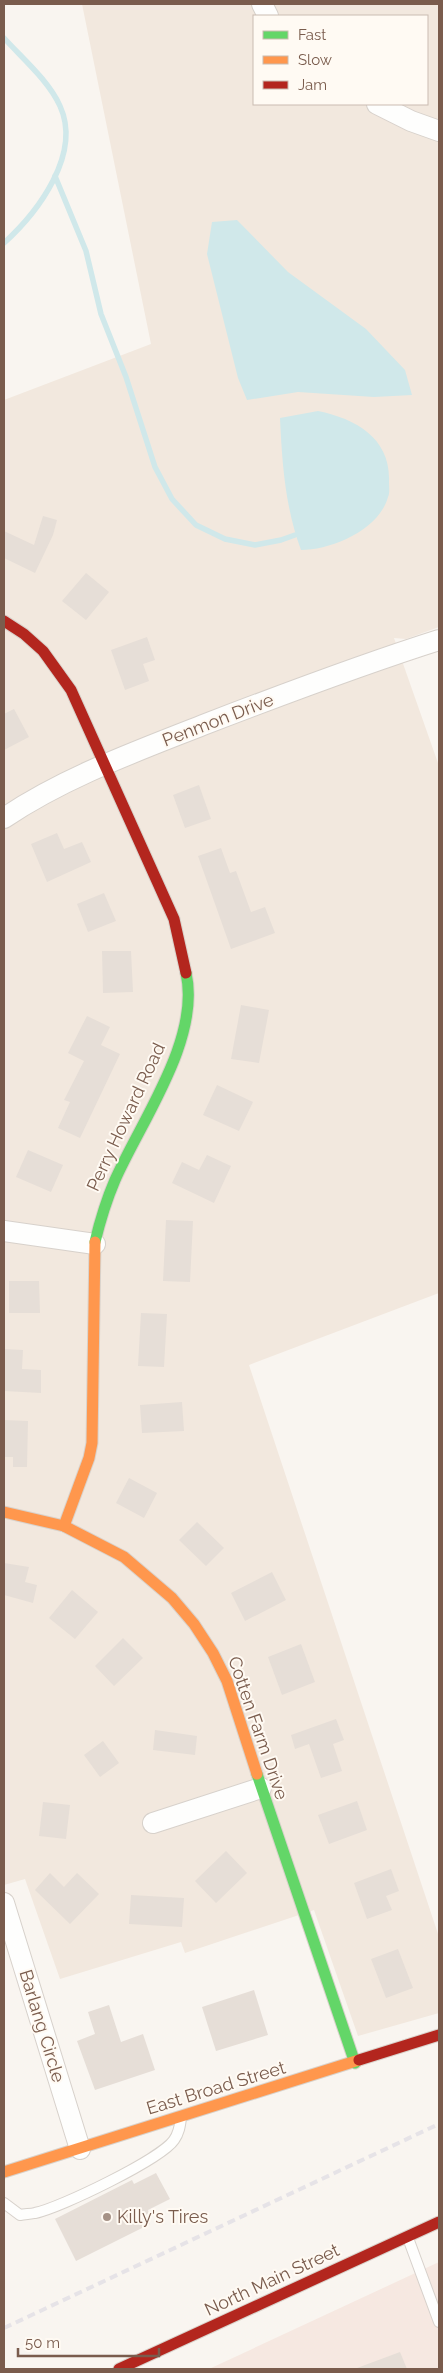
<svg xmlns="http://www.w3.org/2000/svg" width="443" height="2373" viewBox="0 0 443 2373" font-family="Raleway,sans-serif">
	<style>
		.residential { fill: #f2e8de; fill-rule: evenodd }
		.commercial { fill: #f6e8e1 }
		.water { fill: #d0e8ea }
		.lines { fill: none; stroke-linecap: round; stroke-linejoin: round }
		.stream { stroke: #d0e8ea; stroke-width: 5.5 }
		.building { fill: #e6ded7 }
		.lane-casing { stroke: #d7d1cb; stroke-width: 12 }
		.street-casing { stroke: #d7d1cb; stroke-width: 22 }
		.fast-casing { stroke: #d9d2cb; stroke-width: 13 }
		.slow-casing { stroke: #d9d2cb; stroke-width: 13 }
		.jam-casing { stroke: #d9d2cb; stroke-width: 13 }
		.lane { stroke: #fefefd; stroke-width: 10 }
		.street { stroke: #fefefd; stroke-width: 20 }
		.fast { stroke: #63d668; stroke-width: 11 }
		.slow { stroke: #ff974d; stroke-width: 11 }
		.jam { stroke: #b3261e; stroke-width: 11 }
		.rail { stroke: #e6e3e7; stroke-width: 4; stroke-dasharray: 8 5; stroke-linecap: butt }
		.poi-dot { fill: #a69286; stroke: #fffaf3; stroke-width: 2 }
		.labels { text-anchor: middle; stroke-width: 4; stroke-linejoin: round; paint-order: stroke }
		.street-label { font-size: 18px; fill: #7a5c4d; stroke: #fffaf3 }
		.poi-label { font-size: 18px; fill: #7a5c4d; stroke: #fffaf3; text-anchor: start }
	</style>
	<rect width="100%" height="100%" fill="#f9f5f0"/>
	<path class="residential" d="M82,4H439V627L406,639L394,638L439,766V1293L249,1365L439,1937V2013L358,2036L314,1910L185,1953L181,1942L60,1979L25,1879L4,1885V400L151,344ZM254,16H427V104H254Z"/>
	<path class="commercial" d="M439,2262V2369H209Z"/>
	<g class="water">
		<path d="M237,220L288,272L366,329L405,370L412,395L374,397L298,392L247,400L238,378L207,254L212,222Z"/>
		<path d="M318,411C357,419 391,439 389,482C389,487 390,493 388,497C379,530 331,550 301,550C285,507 282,462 280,418Z"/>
	</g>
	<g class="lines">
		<g class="stream">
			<path d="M4,38C22,58 49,81 60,106C82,154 38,212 4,243"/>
			<path d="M55,176L86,251L101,314L126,377L155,467L172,499L196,525L225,539L255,545L281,540L295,535"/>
		</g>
	</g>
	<g class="building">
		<path d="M43,516L57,520L53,535L35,573L4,558V531L34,545Z"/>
		<path d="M86,573L109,592L86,620L62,601Z"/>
		<path d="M147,637L155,660L143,664L149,681L125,690L111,650Z"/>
		<path d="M14,709L29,737L4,750V714Z"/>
		<path d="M199,785L211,819L185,828L173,795Z"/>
		<path d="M57,833L64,849L82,842L91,862L47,882L31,844Z"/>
		<path d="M221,848L230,873L236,871L251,912L265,907L275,933L231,949L198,856Z"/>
		<path d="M104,893L116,921L88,932L77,904Z"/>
		<path d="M102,951H131L133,992L103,993Z"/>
		<path d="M241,1005L269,1010L259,1063L231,1059Z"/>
		<path d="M87,1016L110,1027L101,1045L120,1054L80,1138L58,1128L70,1102L64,1100L84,1061L68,1053Z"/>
		<path d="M217,1085L253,1102L239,1131L203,1115Z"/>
		<path d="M28,1150L63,1165L51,1192L16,1177Z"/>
		<path d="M207,1155L231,1166L214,1203L172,1183L182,1162L199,1170Z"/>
		<path d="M166,1220L193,1221L190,1282L163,1281Z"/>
		<path d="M9,1281H39L40,1313H9Z"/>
		<path d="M141,1313L167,1314L164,1367L138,1366Z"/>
		<path d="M4,1349L23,1350L22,1369L41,1370V1393L4,1391Z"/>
		<path d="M182,1402L184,1431L142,1433L140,1405Z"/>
		<path d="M4,1420L28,1421L27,1467H13V1457H4Z"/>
		<path d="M129,1478L157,1493L144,1518L116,1503Z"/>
		<path d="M197,1522L224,1548L206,1566L179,1540Z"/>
		<path d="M4,1563L29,1567L25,1582L37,1585L33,1603L4,1595Z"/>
		<path d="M272,1572L286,1600L245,1621L231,1593Z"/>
		<path d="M72,1590L98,1612L75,1639L49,1618Z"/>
		<path d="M123,1638L143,1658L114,1686L95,1666Z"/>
		<path d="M301,1644L315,1682L282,1695L268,1657Z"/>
		<path d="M336,1719L344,1740L333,1744L342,1771L321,1778L309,1744L295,1749L291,1735Z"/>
		<path d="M155,1730L197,1736L195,1755L153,1750Z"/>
		<path d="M103,1741L119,1763L100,1777L84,1755Z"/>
		<path d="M357,1801L367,1830L329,1844L318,1815Z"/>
		<path d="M43,1802L70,1805L66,1839L39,1836Z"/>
		<path d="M226,1851L247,1873L216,1903L195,1881Z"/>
		<path d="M391,1869L399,1891L386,1896L392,1910L367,1919L354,1883Z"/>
		<path d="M50,1873L64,1887L77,1873L99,1894L70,1924L35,1890Z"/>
		<path d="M131,1895L184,1898L182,1927L129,1924Z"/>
		<path d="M398,1949L413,1988L386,1998L371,1959Z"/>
		<path d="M254,1990L268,2035L216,2051L202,2007Z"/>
		<path d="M109,2005L121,2042L143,2034L155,2070L95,2090L77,2041L95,2034L88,2012Z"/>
		<path d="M156,2173L170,2199L148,2210L149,2213L146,2215L150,2224L76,2261L55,2219L132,2180L134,2184Z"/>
		<path d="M400,2352L407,2369H358L357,2368Z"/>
	</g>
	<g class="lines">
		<defs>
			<g id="lane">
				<path d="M4,2203L20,2215C25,2214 31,2214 35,2213C60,2208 161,2159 174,2140C179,2133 180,2126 181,2118"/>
				<path d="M408,2238L439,2322"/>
			</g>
			<g id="street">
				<path d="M262,4L268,16"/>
				<path d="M377,104L411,121L439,131"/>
				<path d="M4,818C65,777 135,752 203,725C281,695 360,665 439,640"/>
				<path d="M4,1231L95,1244"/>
				<path d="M153,1823L261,1788"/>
				<path d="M4,1903L80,2149"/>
			</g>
			<g id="fast">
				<path d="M95,1242C100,1221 106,1201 115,1180C141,1121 201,1039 186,973"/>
				<path d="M257,1774L355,2063"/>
			</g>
			<g id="slow">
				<path d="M4,1512L64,1526L124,1557L172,1598L194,1624L213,1653L227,1681L257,1774"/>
				<path d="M64,1526L89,1458L92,1443L95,1242"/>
				<path d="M4,2172L359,2060"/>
			</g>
			<g id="jam">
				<path d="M4,621L24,634L43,651L71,690L174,919L186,973"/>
				<path d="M359,2060L439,2035"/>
				<path d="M119,2369L439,2222"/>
			</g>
		</defs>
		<use href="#lane" class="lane-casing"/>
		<use href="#street" class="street-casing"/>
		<use href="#fast" class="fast-casing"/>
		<use href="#slow" class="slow-casing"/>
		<use href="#jam" class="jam-casing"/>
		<use href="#lane" class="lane"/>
		<use href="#street" class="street"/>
		<use href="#fast" class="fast"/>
		<use href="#slow" class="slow"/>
		<use href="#jam" class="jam"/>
		<path class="rail" d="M4,2328L439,2124"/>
	</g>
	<circle class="poi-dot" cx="107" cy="2217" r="5"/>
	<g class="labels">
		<g class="street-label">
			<text transform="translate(218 720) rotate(-21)" y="6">Penmon Drive</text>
			<text transform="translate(126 1117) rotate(-65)" y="6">Perry Howard Road</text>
			<text transform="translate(258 1728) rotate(71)" y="6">Cotten Farm Drive</text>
			<text transform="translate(42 2026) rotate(73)" y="6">Barlang Circle</text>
			<text transform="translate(216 2088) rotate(-17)" y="6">East Broad Street</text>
			<text transform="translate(272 2280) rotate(-25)" y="6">North Main Street</text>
		</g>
		<g class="poi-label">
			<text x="117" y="2223">Killy's Tires</text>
		</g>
	</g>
	<rect width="443" height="2373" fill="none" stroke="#7a5c4d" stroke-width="10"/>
	<rect x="253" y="15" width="175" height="90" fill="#fffaf3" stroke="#cabbb1"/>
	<rect x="263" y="31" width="25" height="8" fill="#63d668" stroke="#cabbb1"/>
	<text x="298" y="40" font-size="15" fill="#7a5c4d">Fast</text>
	<rect x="263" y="56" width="25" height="8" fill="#ff974d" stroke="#cabbb1"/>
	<text x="298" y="65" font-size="15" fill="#7a5c4d">Slow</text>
	<rect x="263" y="81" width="25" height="8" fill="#b3261e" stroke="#cabbb1"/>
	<text x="298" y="90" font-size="15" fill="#7a5c4d">Jam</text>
	<path d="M18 2348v8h141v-8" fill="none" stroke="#7a5c4d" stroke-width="2.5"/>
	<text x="25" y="2348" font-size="15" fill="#7a5c4d" stroke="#fffaf3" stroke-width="4" paint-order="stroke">50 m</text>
</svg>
